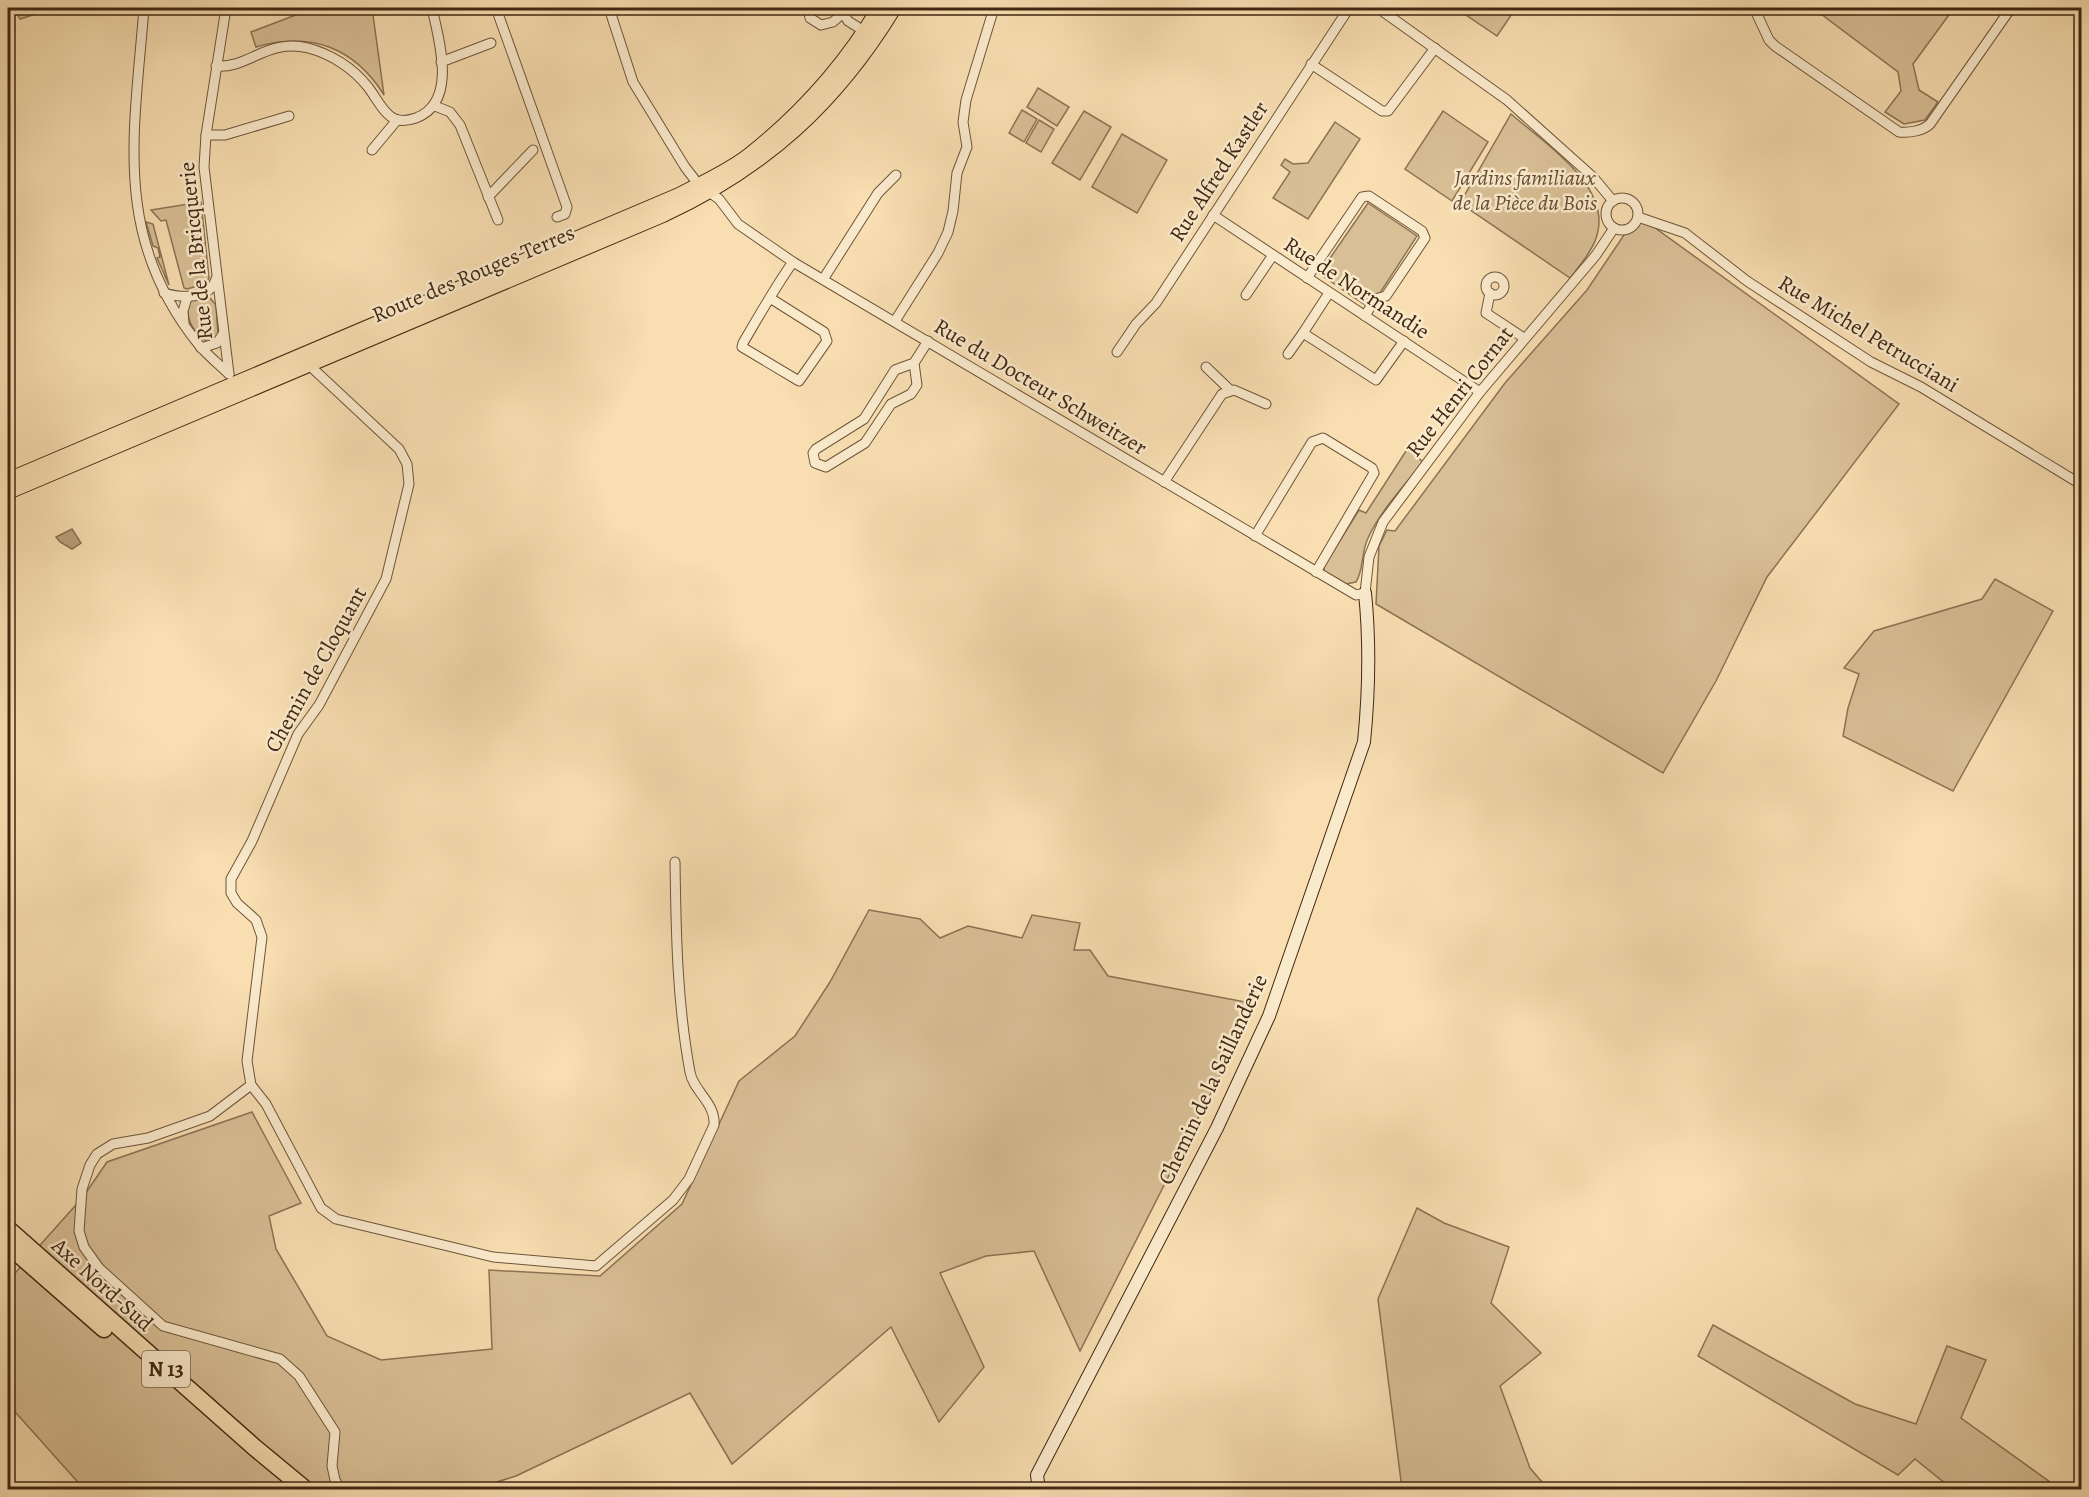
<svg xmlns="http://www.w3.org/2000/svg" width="2089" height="1497" viewBox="0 0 2089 1497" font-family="Alegreya,serif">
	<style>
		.green { fill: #d9bf96; stroke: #8c7354; stroke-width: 1.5 }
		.water { fill: #b9a07b; stroke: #897051; stroke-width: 1.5 }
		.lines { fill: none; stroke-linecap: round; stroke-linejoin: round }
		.street-casing { stroke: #6e553a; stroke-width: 11 }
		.secondary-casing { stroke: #402712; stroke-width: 14 }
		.primary-casing { stroke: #402712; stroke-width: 16 }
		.highway-casing { stroke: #402712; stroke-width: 19 }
		.street { stroke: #faeacc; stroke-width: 9 }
		.secondary { stroke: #faeacc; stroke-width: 12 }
		.primary { stroke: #f8deb1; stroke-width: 14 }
		.highway { stroke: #f8deb1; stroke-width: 16 }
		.labels { text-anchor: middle; stroke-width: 5; stroke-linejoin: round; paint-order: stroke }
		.shield { fill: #faeacc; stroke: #78624a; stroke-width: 1.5 }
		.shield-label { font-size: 21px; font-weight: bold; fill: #402712 }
		.street-label { font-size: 22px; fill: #402712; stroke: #faeacc }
		.park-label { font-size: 22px; font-style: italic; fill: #664d33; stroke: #faeacc }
	</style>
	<rect width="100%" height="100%" fill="#f8deb1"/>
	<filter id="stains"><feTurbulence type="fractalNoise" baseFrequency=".00333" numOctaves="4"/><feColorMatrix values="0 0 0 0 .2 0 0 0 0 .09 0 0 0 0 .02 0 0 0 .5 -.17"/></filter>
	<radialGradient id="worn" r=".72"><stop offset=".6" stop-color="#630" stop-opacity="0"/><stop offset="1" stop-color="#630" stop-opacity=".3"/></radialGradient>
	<g class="green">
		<path d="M14,8H54L20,19Z"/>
		<path d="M314,8H372L384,95C354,47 310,31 256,47L251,32Z"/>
		<path d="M1471,8H1516L1497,36L1466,15Z"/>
		<path d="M1813,8H1954L1913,64L1919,90L1938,102L1925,120L1904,124L1885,112L1901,91L1898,72Z"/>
		<path d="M1038,88L1069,107L1057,126L1027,107Z"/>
		<path d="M1022,110L1037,119L1024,142L1009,133Z"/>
		<path d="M1084,111L1111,127L1080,180L1052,163Z"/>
		<path d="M1443,111L1488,142L1452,201L1405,169Z"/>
		<path d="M1511,114C1542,141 1608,183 1598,231C1595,248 1580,265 1570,278L1460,203Z"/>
		<path d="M1039,120L1054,129L1041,152L1026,143Z"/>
		<path d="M1335,122L1360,139L1308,219L1273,198L1290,172L1281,165L1285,159L1293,164L1308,163Z"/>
		<path d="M1122,134L1167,160L1137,213L1092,187Z"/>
		<path d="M201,202L209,278L205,284L187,289L184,288L166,220L161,221L151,210Z"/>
		<path d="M1368,203L1417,236L1380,293L1370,296L1365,305L1317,272L1322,265L1326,264Z"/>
		<path d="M1640,220L1651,225L1899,404L1767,577L1716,681L1663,773L1376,604L1379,546L1387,530L1395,531L1505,383L1587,290L1630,226Z"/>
		<path d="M146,222L153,224L169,285L157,258L160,257L158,248L153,246Z"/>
		<path d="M201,297L210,298L216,305L218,334L213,340L207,342C192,331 183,317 191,299Z"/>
		<path d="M1408,448L1423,462C1404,486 1381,510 1368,538C1361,552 1364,570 1356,582L1346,584L1324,572V566L1359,510L1366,513Z"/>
		<path d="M1995,579L2053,611L1953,791L1843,736L1848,708L1859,674L1844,668L1874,631L1982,599Z"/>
		<path d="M869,910L920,919L940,938L968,926L1022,938L1032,915L1080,923L1074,950H1090L1108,976L1256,1004L1080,1351L1034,1251L986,1256L940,1273L984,1367L939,1422L891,1327L732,1464L690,1393L516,1476L475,1489H84L8,1404V1281L83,1197L107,1162L252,1112L301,1203L269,1216L276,1249L327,1336L381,1360L492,1349L489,1270L600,1276L682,1204L739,1081L795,1036L830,982Z"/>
		<path d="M1417,1208L1444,1223L1509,1247L1491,1303L1541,1353L1500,1386L1530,1468L1548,1489H1402L1378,1299Z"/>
		<path d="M1713,1325L1855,1404L1916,1424L1947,1346L1986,1360L1961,1418L2057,1487L2081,1489H1952L1915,1459L1898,1475L1698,1356Z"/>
	</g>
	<path class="water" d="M72,529L81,543L72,549L60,542L56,537Z"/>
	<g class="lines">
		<defs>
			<g id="street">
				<path d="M144,8C134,135 112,237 199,345C208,356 219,364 229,374"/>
				<path d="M226,8L206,135L204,167L229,374"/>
				<path d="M496,8L567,207L565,214L557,217"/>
				<path d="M609,8L633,82L685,167L699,185L719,199L738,224L793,262L1356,595L1365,593L1369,557L1383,522L1480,392L1596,255L1614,228"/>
				<path d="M808,8L810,18L821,25L833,22L843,13"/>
				<path d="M840,8L848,21L864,31"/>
				<path d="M1378,8L1507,100L1593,177L1613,201"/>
				<path d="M1754,8L1769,40L1775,46L1899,132C1909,133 1923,131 1930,124L2011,8"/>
				<path d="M441,62L491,43"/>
				<path d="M1311,64L1382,111H1388L1435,48"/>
				<path d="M216,66C248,69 267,38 308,48C331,54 353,68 368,87C375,96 381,109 390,116C397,122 407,121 416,118C458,102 439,41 432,8"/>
				<path d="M435,106L450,112L460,125L498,220"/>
				<path d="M206,135H225L289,116"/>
				<path d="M372,150L397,120"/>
				<path d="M488,197L533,150"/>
				<circle cx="1622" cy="214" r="16"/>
				<path d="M1213,215L1480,392"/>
				<path d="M1638,217L1685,233L1747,281L1871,362L1921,387L2082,485"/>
				<circle cx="1495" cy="286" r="9"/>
				<path d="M824,278L878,193L896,175"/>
				<path d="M1307,278L1362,197L1369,196L1422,231L1425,238L1386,296L1375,299L1365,316"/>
				<path d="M164,293C181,298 210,300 216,279"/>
				<path d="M1329,293L1303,333L1376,380L1404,341"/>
				<path d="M1490,293L1486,313L1524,338"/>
				<path d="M1246,295L1273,255"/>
				<path d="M770,298L824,332L827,341L799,381L742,347L743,343C759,316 775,287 793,262"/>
				<path d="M895,321L938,253L948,232L953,211L957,173L967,147L963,122L966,100L994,8"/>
				<path d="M184,323L183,311L187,298"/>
				<path d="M201,348L217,343L223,334"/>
				<path d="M1117,352L1136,324L1156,303L1349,8"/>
				<path d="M1288,354L1303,333"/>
				<path d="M914,363L917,385L911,394L891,404L865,443L826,467L815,463L813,453L816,449L864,419L895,370L914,363L928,341"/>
				<path d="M308,364L399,449L407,464L409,484L386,579L319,705L298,734L252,841L231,879V893L237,903L256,920L262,937L247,1061L251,1085L210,1116L148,1138L113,1144L97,1154L90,1165L82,1189L79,1231L84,1247L99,1268L163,1326L280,1359L299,1376L335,1432L332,1466L335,1480L341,1490"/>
				<path d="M1206,367L1230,390"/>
				<path d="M1164,482L1222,394L1234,390L1266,404"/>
				<path d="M1255,536L1312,442L1323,438L1372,468L1374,473L1316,572"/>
				<path d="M251,1085L266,1104L321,1208L336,1219L493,1257L596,1266L673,1200L689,1179L714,1125C716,1103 693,1091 690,1072C677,1002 676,932 675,862"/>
			</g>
			<path id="secondary" d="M1039,1490L1037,1475L1217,1128L1269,1016L1364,742C1369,692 1370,642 1365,593"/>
			<g id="primary">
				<path d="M8,480L679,195C702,183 727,172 748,156C800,115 845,65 879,8"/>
				<path d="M8,492L663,215C765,168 836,103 894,8"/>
			</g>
			<g id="highway">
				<path d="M8,1229L254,1447L306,1490"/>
				<path d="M8,1245L104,1329"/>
			</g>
		</defs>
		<use href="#street" class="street-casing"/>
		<use href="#secondary" class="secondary-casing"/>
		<use href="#primary" class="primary-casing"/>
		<use href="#highway" class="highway-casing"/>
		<use href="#street" class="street"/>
		<use href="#secondary" class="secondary"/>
		<use href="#primary" class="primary"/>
		<use href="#highway" class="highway"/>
	</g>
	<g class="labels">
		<rect class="shield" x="142" y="1351" width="48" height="36" rx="4.5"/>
		<g class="shield-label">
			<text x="166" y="1376">N 13</text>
		</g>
		<g class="street-label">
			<text transform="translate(1218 171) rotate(-57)" y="8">Rue Alfred Kastler</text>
			<text transform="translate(195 251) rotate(-96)" y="8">Rue de la Bricquerie</text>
			<text transform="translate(473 273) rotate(-23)" y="8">Route des Rouges Terres</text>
			<text transform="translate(1357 287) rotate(33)" y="8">Rue de Normandie</text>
			<text transform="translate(1869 333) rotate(31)" y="8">Rue Michel Petrucciani</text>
			<text transform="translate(1041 386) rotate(31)" y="8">Rue du Docteur Schweitzer</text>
			<text transform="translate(1459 391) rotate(-52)" y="8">Rue Henri Cornat</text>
			<text transform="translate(315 669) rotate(-61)" y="8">Chemin de Cloquant</text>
			<text transform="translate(1212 1079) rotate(-65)" y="8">Chemin de la Saillanderie</text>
			<text transform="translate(103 1284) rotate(42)" y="8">Axe Nord-Sud</text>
		</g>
		<g class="park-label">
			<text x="1525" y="185">Jardins familiaux<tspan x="1525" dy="25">de la Pièce du Bois</tspan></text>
		</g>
	</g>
	<rect width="2089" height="1497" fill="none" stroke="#f8deb1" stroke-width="30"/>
	<rect x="9" y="9" width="2071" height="1479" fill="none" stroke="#402712" stroke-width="3"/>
	<rect x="15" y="15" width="2059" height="1467" fill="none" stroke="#402712" stroke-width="1.5"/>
	<rect width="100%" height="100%" filter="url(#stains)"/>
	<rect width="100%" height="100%" fill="url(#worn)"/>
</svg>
